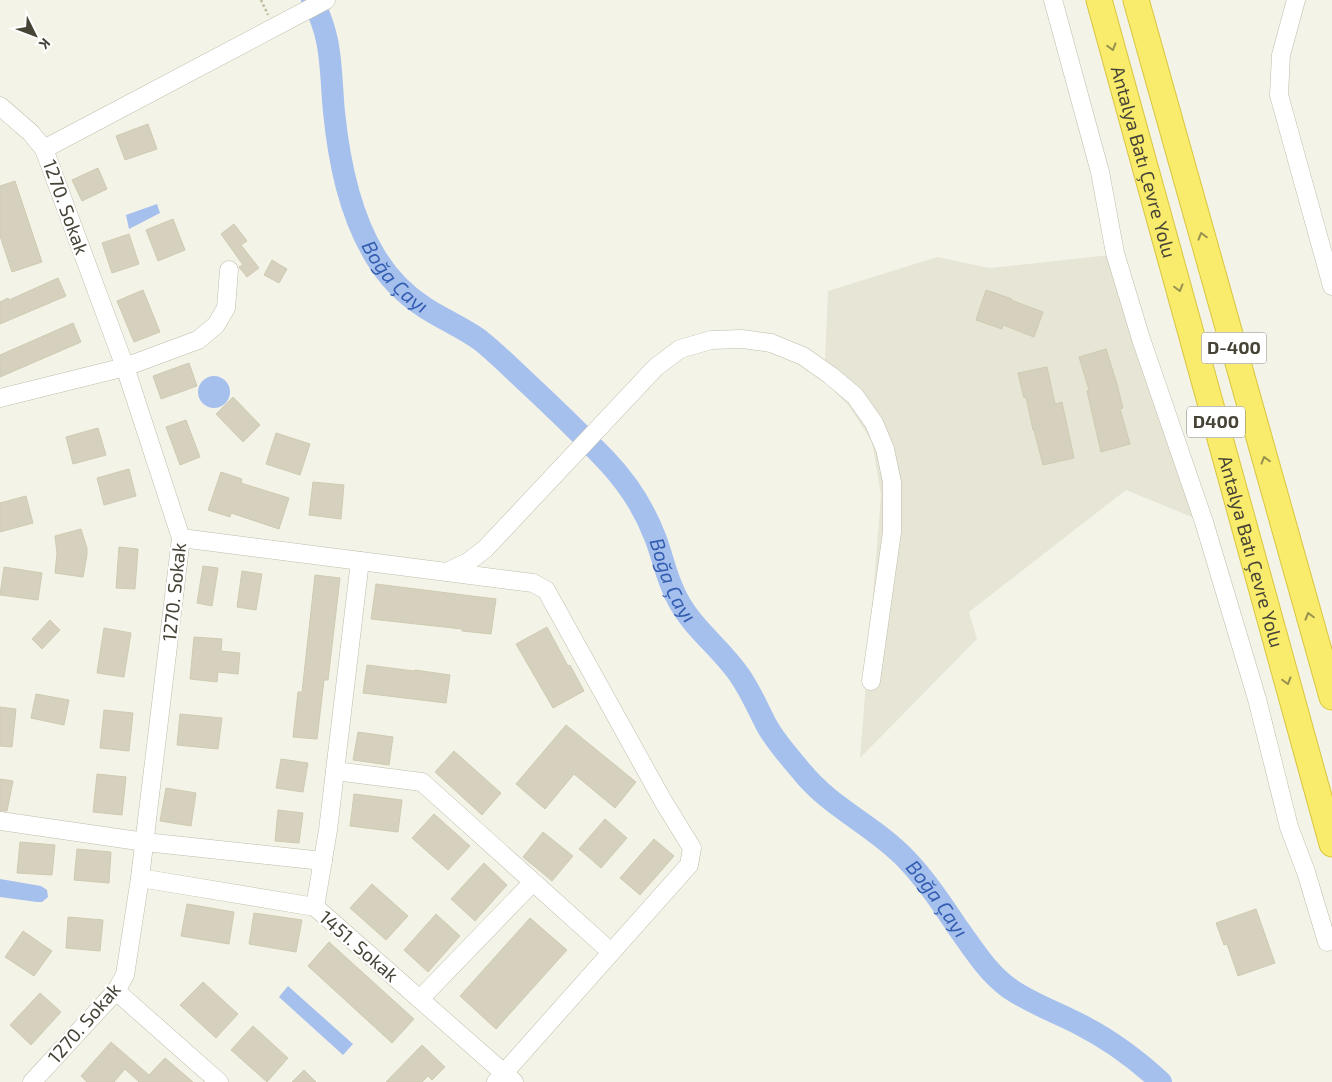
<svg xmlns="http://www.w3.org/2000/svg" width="1332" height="1082" viewBox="0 0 1332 1082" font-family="'Exo 2',sans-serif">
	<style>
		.residential { fill: #e7e6d6 }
		.water { fill: #a6c0ee }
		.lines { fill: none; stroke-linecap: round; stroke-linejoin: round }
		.river { stroke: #a6c0ee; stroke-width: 22 }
		.building { fill: #d5d1be; stroke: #cfcbb1 }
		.minor-casing { stroke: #bfbdab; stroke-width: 19 }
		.highway-casing { stroke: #d9c53d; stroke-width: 27 }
		.path { stroke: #c0bc9c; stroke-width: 2.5; stroke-dasharray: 2.5 2.5; stroke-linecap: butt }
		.minor { stroke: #fff; stroke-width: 18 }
		.highway { stroke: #f9ec6d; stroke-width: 25 }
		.oneway { stroke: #97904f }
		.labels { text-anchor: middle; stroke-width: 4.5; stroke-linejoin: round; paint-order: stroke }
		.shield { fill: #fff; stroke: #7e7c73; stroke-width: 1 }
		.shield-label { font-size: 18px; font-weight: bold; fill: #474437 }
		.street-label { font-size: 19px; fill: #474437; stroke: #fff }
		.water-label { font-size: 20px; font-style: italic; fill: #335db0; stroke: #fff }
	</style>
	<rect width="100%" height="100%" fill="#f3f3e8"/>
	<path class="residential" d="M1110,255L1199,520L1126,490L969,612L977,639L860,758L881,495L872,442L849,406L824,381L828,291L937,257L990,268Z"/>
	<g class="water">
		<path d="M157,204L160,213L129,229L126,215Z"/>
		<circle cx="214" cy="392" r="16"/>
		<path d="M0,879L41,886L47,890L48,897L42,902H37L0,897Z"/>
		<path d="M288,986L353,1044L343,1055L279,997Z"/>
	</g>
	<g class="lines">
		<path class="river" id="s1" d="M312,0C333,38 330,70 334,112C339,161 349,213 375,256C387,276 404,294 424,307C442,319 462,327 480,340C495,352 508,365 523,379C551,405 578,431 605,459C626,481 644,508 655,537C663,557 666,578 677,598C692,628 721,648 740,676C751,692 758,709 767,726C775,741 791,759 802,772C831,808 875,826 906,859C926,880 942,904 958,928C974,950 987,972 1009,988C1030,1003 1056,1012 1079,1024C1109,1039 1136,1059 1161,1082"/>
	</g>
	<g class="building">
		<path d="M148,124L157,149L125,160L116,136Z"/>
		<path d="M98,168L107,189L82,201L72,180Z"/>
		<path d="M15,181L42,262L12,272L0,236V186Z"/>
		<path d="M173,219L185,250L158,261L146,230Z"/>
		<path d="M234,224L247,241L241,245L259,268L247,277L239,267L243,265L221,234Z"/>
		<path d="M129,234L139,264L112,273L102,243Z"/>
		<path d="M272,260L287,269L279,283L264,275Z"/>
		<path d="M58,278L66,296L0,324V302L8,298L9,300Z"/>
		<path d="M143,290L160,332L134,342L117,301Z"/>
		<path d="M986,290L1012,299L1011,300L1043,312L1034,337L1003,325L1002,329L976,320Z"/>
		<path d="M73,323L81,342L0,377V355Z"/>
		<path d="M1106,349L1117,384L1123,408L1120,409L1130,444L1101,452L1087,391L1089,390L1079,357Z"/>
		<path d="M189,363L197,386L161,399L153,376Z"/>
		<path d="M1047,367L1055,404L1062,402L1074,458L1043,465L1034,430H1033L1026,397L1024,398L1018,373Z"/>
		<path d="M233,397L260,425L243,442L216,414Z"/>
		<path d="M186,420L200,457L180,465L166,427Z"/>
		<path d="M98,428L106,455L73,464L66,437Z"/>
		<path d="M276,433L310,444L300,475L266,464Z"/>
		<path d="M129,469L136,496L104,505L97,478Z"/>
		<path d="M221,472L242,479L241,483L289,498L279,529L231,513L230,517L208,510Z"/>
		<path d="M313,482L344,485L341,519L309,515Z"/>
		<path d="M26,496L33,523L0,532V503Z"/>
		<path d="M81,529L87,548V555L83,577L55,573L57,553L55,536Z"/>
		<path d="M119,547L138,549L135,589L116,588Z"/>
		<path d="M203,566L218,568L212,606L197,603Z"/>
		<path d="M4,567L42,573L38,600L0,595Z"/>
		<path d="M242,571L262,574L256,610L237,607Z"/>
		<path d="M315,575L340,578L328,680H324L317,739L293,737L298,692H302Z"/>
		<path d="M376,584L496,599L491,634L462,631V629L371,619Z"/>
		<path d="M50,620L60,630L42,649L32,639Z"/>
		<path d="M547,627L568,666L570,665L584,691L553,708L516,644Z"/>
		<path d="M104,628L131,633L124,677L97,673Z"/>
		<path d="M194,637L222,639L221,651L240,653L238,674L218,672L217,682L190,679Z"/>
		<path d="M367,665L414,671L415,670L450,675L446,703L363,693Z"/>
		<path d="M36,694L69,700L64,725L31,718Z"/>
		<path d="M0,707L16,709L12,747L0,746Z"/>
		<path d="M104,710L133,713L129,751L100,748Z"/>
		<path d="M180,714L222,718L218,749L177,745Z"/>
		<path d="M566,725L636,782L615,808L574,774L545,809L516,784Z"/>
		<path d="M358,732L393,737L389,765L353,760Z"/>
		<path d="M454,751L501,793L482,815L435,772Z"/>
		<path d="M281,759L308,763L303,792L276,788Z"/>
		<path d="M97,774L126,777L122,815L93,812Z"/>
		<path d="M0,779L13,781L7,811H0Z"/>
		<path d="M166,788L196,793L191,826L160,821Z"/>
		<path d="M354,794L402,800L398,832L350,826Z"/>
		<path d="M278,810L303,813L299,843L275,841Z"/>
		<path d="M434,814L470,846L448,870L412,838Z"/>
		<path d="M605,819L627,838L601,868L579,849Z"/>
		<path d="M543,832L573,856L552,881L523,857Z"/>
		<path d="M654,839L674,856L640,895L620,878Z"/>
		<path d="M20,842L55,845L52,875L17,873Z"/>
		<path d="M77,849L111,852L109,883L74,880Z"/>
		<path d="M484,863L507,885L475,921L451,899Z"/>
		<path d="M372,884L408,916L386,940L350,908Z"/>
		<path d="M187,904L234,912L229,944L181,936Z"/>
		<path d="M1256,909L1275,963L1238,976L1227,944L1224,945L1216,923Z"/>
		<path d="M254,913L302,920L296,952L249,944Z"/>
		<path d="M436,914L460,936L428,972L404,950Z"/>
		<path d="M68,917L103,920L100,951L66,948Z"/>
		<path d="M530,918L567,950L496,1029L460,996Z"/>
		<path d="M23,931L52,951L34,976L5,957Z"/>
		<path d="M329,942L414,1019L392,1043L308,966Z"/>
		<path d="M203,982L238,1014L216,1038L180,1005Z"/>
		<path d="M40,993L61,1012L31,1045L10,1025Z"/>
		<path d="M253,1026L288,1058L267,1082L231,1050Z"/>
		<path d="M111,1042L149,1075L165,1058L193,1082H139L125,1069L114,1082H87L81,1076Z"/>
		<path d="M422,1045L445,1067L432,1080L428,1076L422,1082H386Z"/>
		<path d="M304,1070L316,1082H292Z"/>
	</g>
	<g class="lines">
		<defs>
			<g id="minor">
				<path d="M1053,0L1100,172L1115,253L1141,339L1204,522L1257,699L1289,827L1306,872L1327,942"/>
				<path d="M1296,0L1281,55L1279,95L1332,286"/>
				<path d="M0,106L31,133L44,149L125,367L181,538L140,878L125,975L116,991L32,1082"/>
				<path d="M44,149L326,0"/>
				<path d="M0,398L125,367L198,340L216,325L226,308L229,270"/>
				<path d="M181,538L533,583L546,590L663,801L692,848L689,865L496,1082"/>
				<path d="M447,572L468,562L485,549L656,367L680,349L711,340L742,339L771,343L803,356L830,375L855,396L874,423L885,449L892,482V532L871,681"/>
				<path d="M335,771L422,782L611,952"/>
				<path d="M0,821L145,842L323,861"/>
				<path d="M140,878L315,907L514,1082"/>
				<path d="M315,907L328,830L360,561"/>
				<path d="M116,991L219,1082"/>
				<path d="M420,999L533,882"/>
			</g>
			<g id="highway">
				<path id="s2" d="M1099,0L1332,844"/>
				<path d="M1136,0L1332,697"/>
			</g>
		</defs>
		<use href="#minor" class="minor-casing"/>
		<use href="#highway" class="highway-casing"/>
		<path class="path" d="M261,0L268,15"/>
		<use href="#minor" class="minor"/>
		<use href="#highway" class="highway"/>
	</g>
	<defs><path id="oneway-chevron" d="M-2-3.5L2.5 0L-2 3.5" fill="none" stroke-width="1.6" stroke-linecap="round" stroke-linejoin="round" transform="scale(1.25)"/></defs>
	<g class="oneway">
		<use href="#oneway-chevron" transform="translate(1112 47) rotate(74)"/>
		<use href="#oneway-chevron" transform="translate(1202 236) rotate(-106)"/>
		<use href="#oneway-chevron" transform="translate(1179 288) rotate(75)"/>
		<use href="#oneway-chevron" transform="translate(1265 460) rotate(-106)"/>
		<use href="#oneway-chevron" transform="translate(1309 616) rotate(-106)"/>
		<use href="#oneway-chevron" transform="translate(1287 681) rotate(74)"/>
	</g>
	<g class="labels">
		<g class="shield">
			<rect x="1201.5" y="332.5" width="65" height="31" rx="4"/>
			<rect x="1187" y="406.5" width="58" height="31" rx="4"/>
		</g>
		<g class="shield-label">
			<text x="1234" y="354">D-400</text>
			<text x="1216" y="428">D400</text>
		</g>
		<g class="street-label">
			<text dy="7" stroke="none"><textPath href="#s2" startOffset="168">Antalya Batı Çevre Yolu</textPath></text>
			<text transform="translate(66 207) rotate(70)" y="7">1270. Sokak</text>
			<text dy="7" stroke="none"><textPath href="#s2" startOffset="572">Antalya Batı Çevre Yolu</textPath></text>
			<text transform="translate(174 592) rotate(-84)" y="7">1270. Sokak</text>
			<text transform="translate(359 946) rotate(41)" y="7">1451. Sokak</text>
			<text transform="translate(84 1023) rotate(-49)" y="7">1270. Sokak</text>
		</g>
		<g class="water-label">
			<text dy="7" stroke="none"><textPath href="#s1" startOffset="295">Boğa Çayı</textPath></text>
			<text dy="7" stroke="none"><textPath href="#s1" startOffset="715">Boğa Çayı</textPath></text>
			<text dy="7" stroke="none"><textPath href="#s1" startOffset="1135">Boğa Çayı</textPath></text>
		</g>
	</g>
	<g transform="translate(35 35) rotate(132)" stroke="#ffffff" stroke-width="4" paint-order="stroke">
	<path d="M0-4L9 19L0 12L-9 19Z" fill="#474437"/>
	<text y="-8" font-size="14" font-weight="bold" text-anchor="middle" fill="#474437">K</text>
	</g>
</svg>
